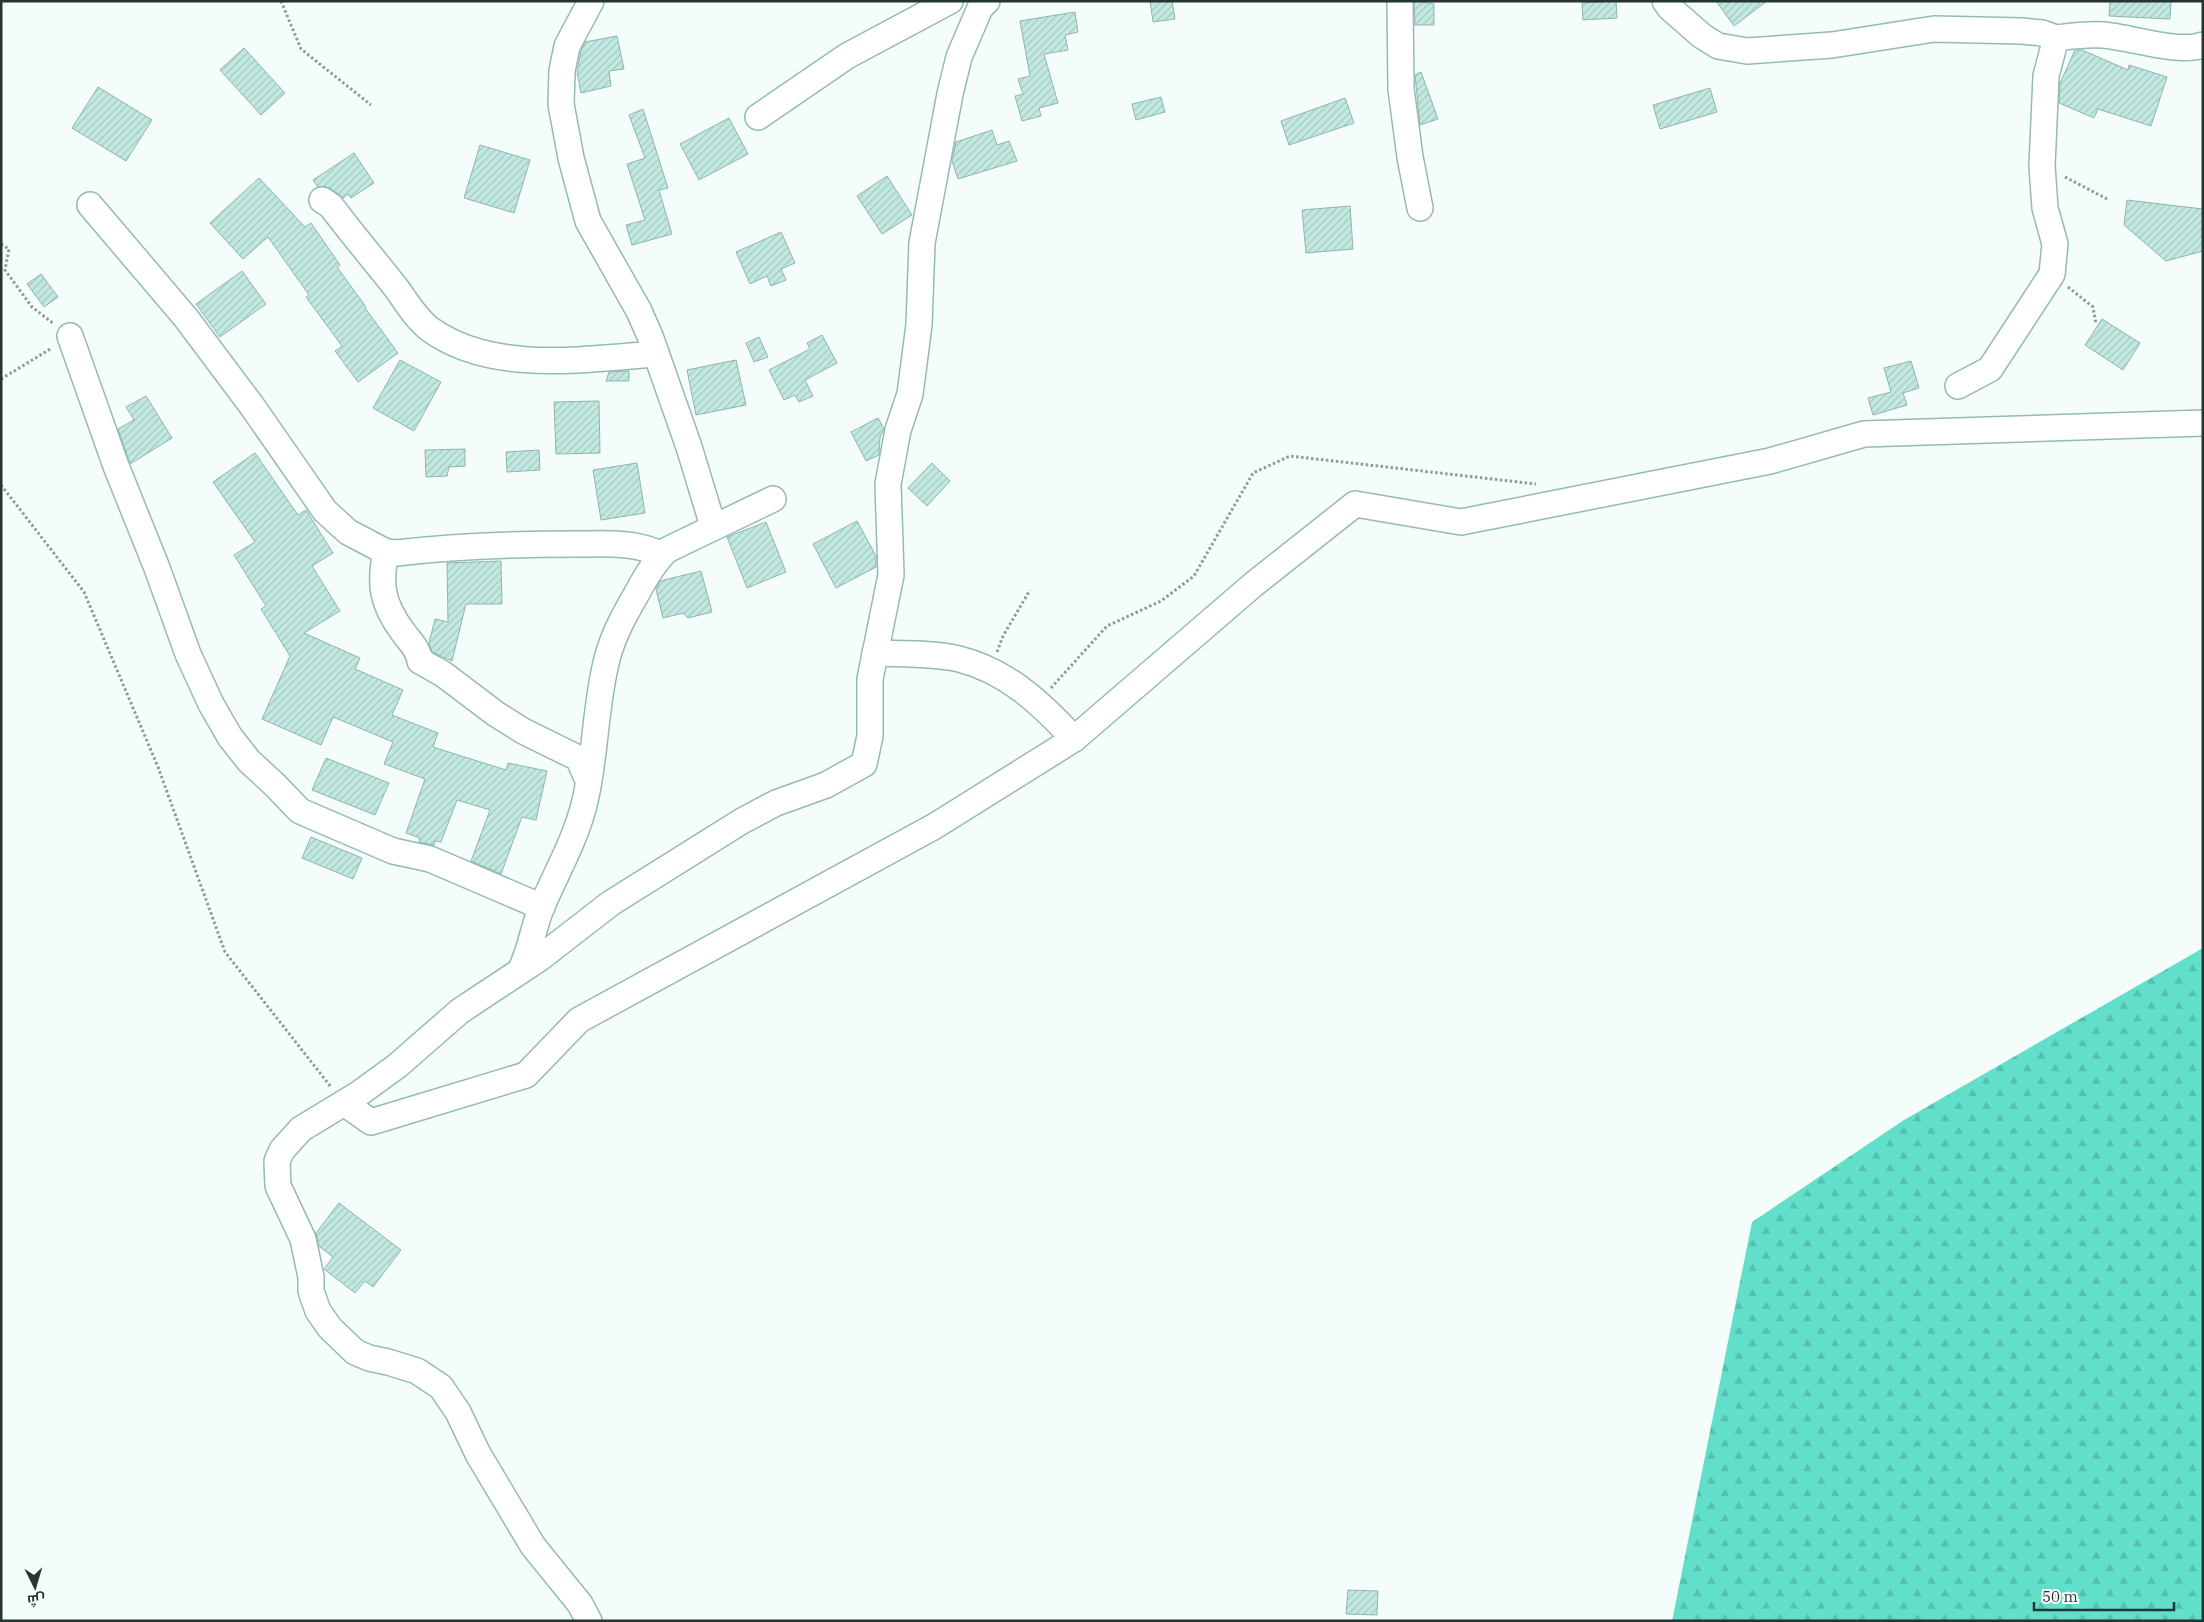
<svg xmlns="http://www.w3.org/2000/svg" width="2204" height="1622" viewBox="0 0 2204 1622" font-family="'IBM Plex Serif',Cairo,serif">
	<style>
		.forest { fill: url(#forest-firs) }
		.building { fill: url(#building-hatch); stroke: #8fb6ae }
		.lines { fill: none; stroke-linecap: round; stroke-linejoin: round }
		.minor-casing { stroke: #94bbb3; stroke-width: 28 }
		.path { stroke: #8f9b98; stroke-width: 3; stroke-dasharray: 2.5 2.5; stroke-linecap: butt }
		.minor { stroke: #fff; stroke-width: 25 }
	</style>
	<defs>
		<pattern id="forest-firs" width="22" height="20" patternUnits="userSpaceOnUse" patternTransform="scale(1.25)"><rect width="22" height="20" fill="#62dfcb"/><path d="M5 1l3.5 6h-7zM16 11l3.5 6h-7z" fill="#55c0af"/></pattern>
		<pattern id="building-hatch" width="6" height="6" patternUnits="userSpaceOnUse" patternTransform="scale(1.25)"><rect width="6" height="6" fill="#c1e9e1"/><path d="M-1 1l2-2M0 6l6-6M5 7l2-2" fill="none" stroke="#a6c8c2"/></pattern>
	</defs>
	<rect width="100%" height="100%" fill="#f5fdfb"/>
	<path class="forest" d="M2203,948V1621H1672L1752,1222L1904,1120Z"/>
	<g class="building">
		<path d="M1150,1H1172L1175,19L1153,22Z"/>
		<path d="M1414,1L1434,4V25H1415Z"/>
		<path d="M1616,1L1617,18L1583,20L1582,3Z"/>
		<path d="M1716,1H1767L1734,26Z"/>
		<path d="M2110,1H2171L2170,19L2109,16Z"/>
		<path d="M1075,12L1078,32L1065,35L1068,50L1044,54L1058,103L1039,108L1041,116L1022,121L1015,96L1023,94L1018,79L1030,76L1020,21Z"/>
		<path d="M617,36L624,69L609,71L611,86L581,93L577,72L581,51L585,42Z"/>
		<path d="M244,48L285,93L261,115L220,70Z"/>
		<path d="M2075,50H2082L2128,70L2129,65L2167,77L2151,126L2098,109L2094,118L2059,103L2060,83Z"/>
		<path d="M1421,72L1438,119L1420,125L1415,75Z"/>
		<path d="M98,87L152,120L126,161L72,128Z"/>
		<path d="M1710,88L1717,112L1660,129L1653,105Z"/>
		<path d="M1161,97L1165,112L1136,120L1132,104Z"/>
		<path d="M1345,98L1354,123L1289,145L1281,121Z"/>
		<path d="M643,109L668,188L659,190L672,234L632,245L626,225L645,220L627,164L645,158L629,115Z"/>
		<path d="M729,118L748,154L699,180L680,144Z"/>
		<path d="M992,130L997,145L1009,141L1017,161L958,179L952,161L956,142Z"/>
		<path d="M480,145L530,160L514,213L464,198Z"/>
		<path d="M354,153L374,183L351,198L348,194L343,198L330,188L318,187L313,180Z"/>
		<path d="M887,176L912,215L882,234L857,196Z"/>
		<path d="M259,178L305,227L311,223L340,265L337,267L366,307L365,308L398,353L358,382L335,351L342,346L306,297L309,295L268,237L243,259L210,223Z"/>
		<path d="M2127,200L2203,209V251L2166,261L2124,225Z"/>
		<path d="M1350,206L1353,249L1306,253L1302,210Z"/>
		<path d="M781,232L795,263L781,269L786,280L771,286L767,276L750,284L736,252Z"/>
		<path d="M242,271L266,304L220,337L196,304Z"/>
		<path d="M41,274L58,297L44,307L27,284Z"/>
		<path d="M2102,319L2140,343L2123,370L2085,345Z"/>
		<path d="M822,335L837,363L805,380L813,396L799,402L795,395L784,400L769,370L810,349L807,343Z"/>
		<path d="M759,337L768,357L754,362L746,343Z"/>
		<path d="M400,360L441,382L414,431L373,408Z"/>
		<path d="M736,360L746,405L696,415L687,370Z"/>
		<path d="M1911,361L1919,388L1903,393L1907,405L1873,415L1868,398L1891,392L1884,368Z"/>
		<path d="M629,371V381H606L609,372Z"/>
		<path d="M146,396L172,438L130,464L118,429L134,420L126,407Z"/>
		<path d="M599,401L600,453L556,454L554,402Z"/>
		<path d="M878,418L884,429L880,437L879,455L866,461L851,432Z"/>
		<path d="M465,449V466L449,467L447,476L426,477L425,450Z"/>
		<path d="M539,450L540,470L507,472L506,452Z"/>
		<path d="M255,453L298,515L306,510L333,553L312,566L340,611L304,633L360,658L355,669L403,690L392,715L438,733L433,747L506,770L508,763L547,771L536,820L522,817L501,874L471,861L490,810L457,800L441,842L435,841L434,845L419,842L420,838L406,833L425,779L384,764L393,742L333,717L321,745L262,719L290,656L261,609L266,606L234,555L255,542L213,482Z"/>
		<path d="M637,463L645,513L601,520L593,470Z"/>
		<path d="M932,463L950,481L927,506L908,488Z"/>
		<path d="M857,521L876,556V567L836,588L813,544Z"/>
		<path d="M766,522L786,572L747,588L727,537Z"/>
		<path d="M501,561L502,604H466L452,661L432,652L429,643L435,619L448,622L447,563Z"/>
		<path d="M701,571L712,612L688,618L683,613L663,618L656,589L660,581Z"/>
		<path d="M326,758L389,783L375,815L312,790Z"/>
		<path d="M311,837L362,858L353,879L302,858Z"/>
		<path d="M339,1203L401,1250L373,1287L365,1281L355,1293L324,1269L333,1257L319,1246L316,1233Z"/>
		<path d="M1348,1590L1378,1591L1377,1615L1346,1614Z"/>
	</g>
	<g class="lines">
		<defs>
			<g id="minor">
				<path d="M591,1L567,46L562,71L561,104L571,158L588,221L639,311L650,336L689,447L713,526"/>
				<path d="M1400,1L1401,89L1410,157L1420,208"/>
				<path d="M1665,1L1670,8L1702,36L1718,46L1747,51L1832,45L1934,29L2022,31L2042,33L2056,38L2046,76L2042,166L2045,208L2055,244L2052,274L1990,369L1958,386"/>
				<path d="M2056,38C2072,36 2087,34 2103,35C2131,37 2177,54 2203,45"/>
				<path d="M758,117L847,56L950,1"/>
				<path d="M322,200L331,206C352,234 375,261 397,289C407,303 417,320 431,330C493,374 585,359 656,354"/>
				<path d="M90,205L186,318L252,406L325,511L348,532L386,552"/>
				<path d="M70,336L116,466L157,568L188,654L211,704L230,737L249,761L275,785L300,811L393,851L430,859L542,907"/>
				<path d="M875,653C900,654 936,653 959,659C1007,671 1042,704 1074,739"/>
				<path d="M588,780L578,758L523,731L496,714L443,674L420,661C418,648 410,642 403,632C382,604 379,584 386,552L397,553C457,546 516,544 577,544C603,544 629,542 653,551L656,562"/>
				<path d="M520,971C531,950 533,927 542,906C557,871 576,839 585,801C596,754 595,705 607,659C613,635 625,614 637,593C645,578 654,562 667,550L773,499"/>
				<path d="M344,1103L371,1122L526,1075L579,1020L935,826L1074,739L1254,584L1355,504L1461,522L1770,461L1864,434L2203,423"/>
				<path d="M589,1621L580,1604L533,1546L478,1454L458,1412L441,1387L417,1371L388,1362L369,1358L355,1352L330,1328L318,1311L311,1291V1277L303,1239L278,1186L277,1161L282,1150L301,1129L357,1095L397,1066L460,1011L540,958L611,903L742,821L776,803L826,785L864,764L870,736V679L891,575L888,484L898,430L910,394L919,325L922,243L950,94L959,57L980,8L987,1"/>
			</g>
		</defs>
		<use href="#minor" class="minor-casing"/>
		<g class="path">
			<path d="M281,1L301,49L371,105"/>
			<path d="M2065,177L2109,200"/>
			<path d="M1,244L9,249L5,270L32,307L54,324"/>
			<path d="M2068,287L2093,307L2096,324"/>
			<path d="M1,379L52,348"/>
			<path d="M1,485L84,592L158,767L225,952L331,1087"/>
			<path d="M997,652L1003,636L1030,590"/>
			<path d="M1051,688L1107,626L1161,601L1194,576L1253,473L1290,456L1536,484"/>
		</g>
		<use href="#minor" class="minor"/>
	</g>
	<rect width="2204" height="1622" fill="none" stroke="#253532" stroke-width="5"/>
	<g transform="translate(35 1587) rotate(175)" stroke="#f5fdfb" stroke-width="4" paint-order="stroke">
	<path d="M0-4L9 19L0 12L-9 19Z" fill="#253532"/>
	<text y="-8" font-size="14" font-weight="bold" text-anchor="middle" fill="#253532">ش</text>
	</g>
	<path d="M2034 1602v8h140v-8" fill="none" stroke="#253532" stroke-width="2.5"/>
	<text x="2042" y="1602" font-size="15" fill="#253532" stroke="#f5fdfb" stroke-width="4" paint-order="stroke">50 m</text>
</svg>
